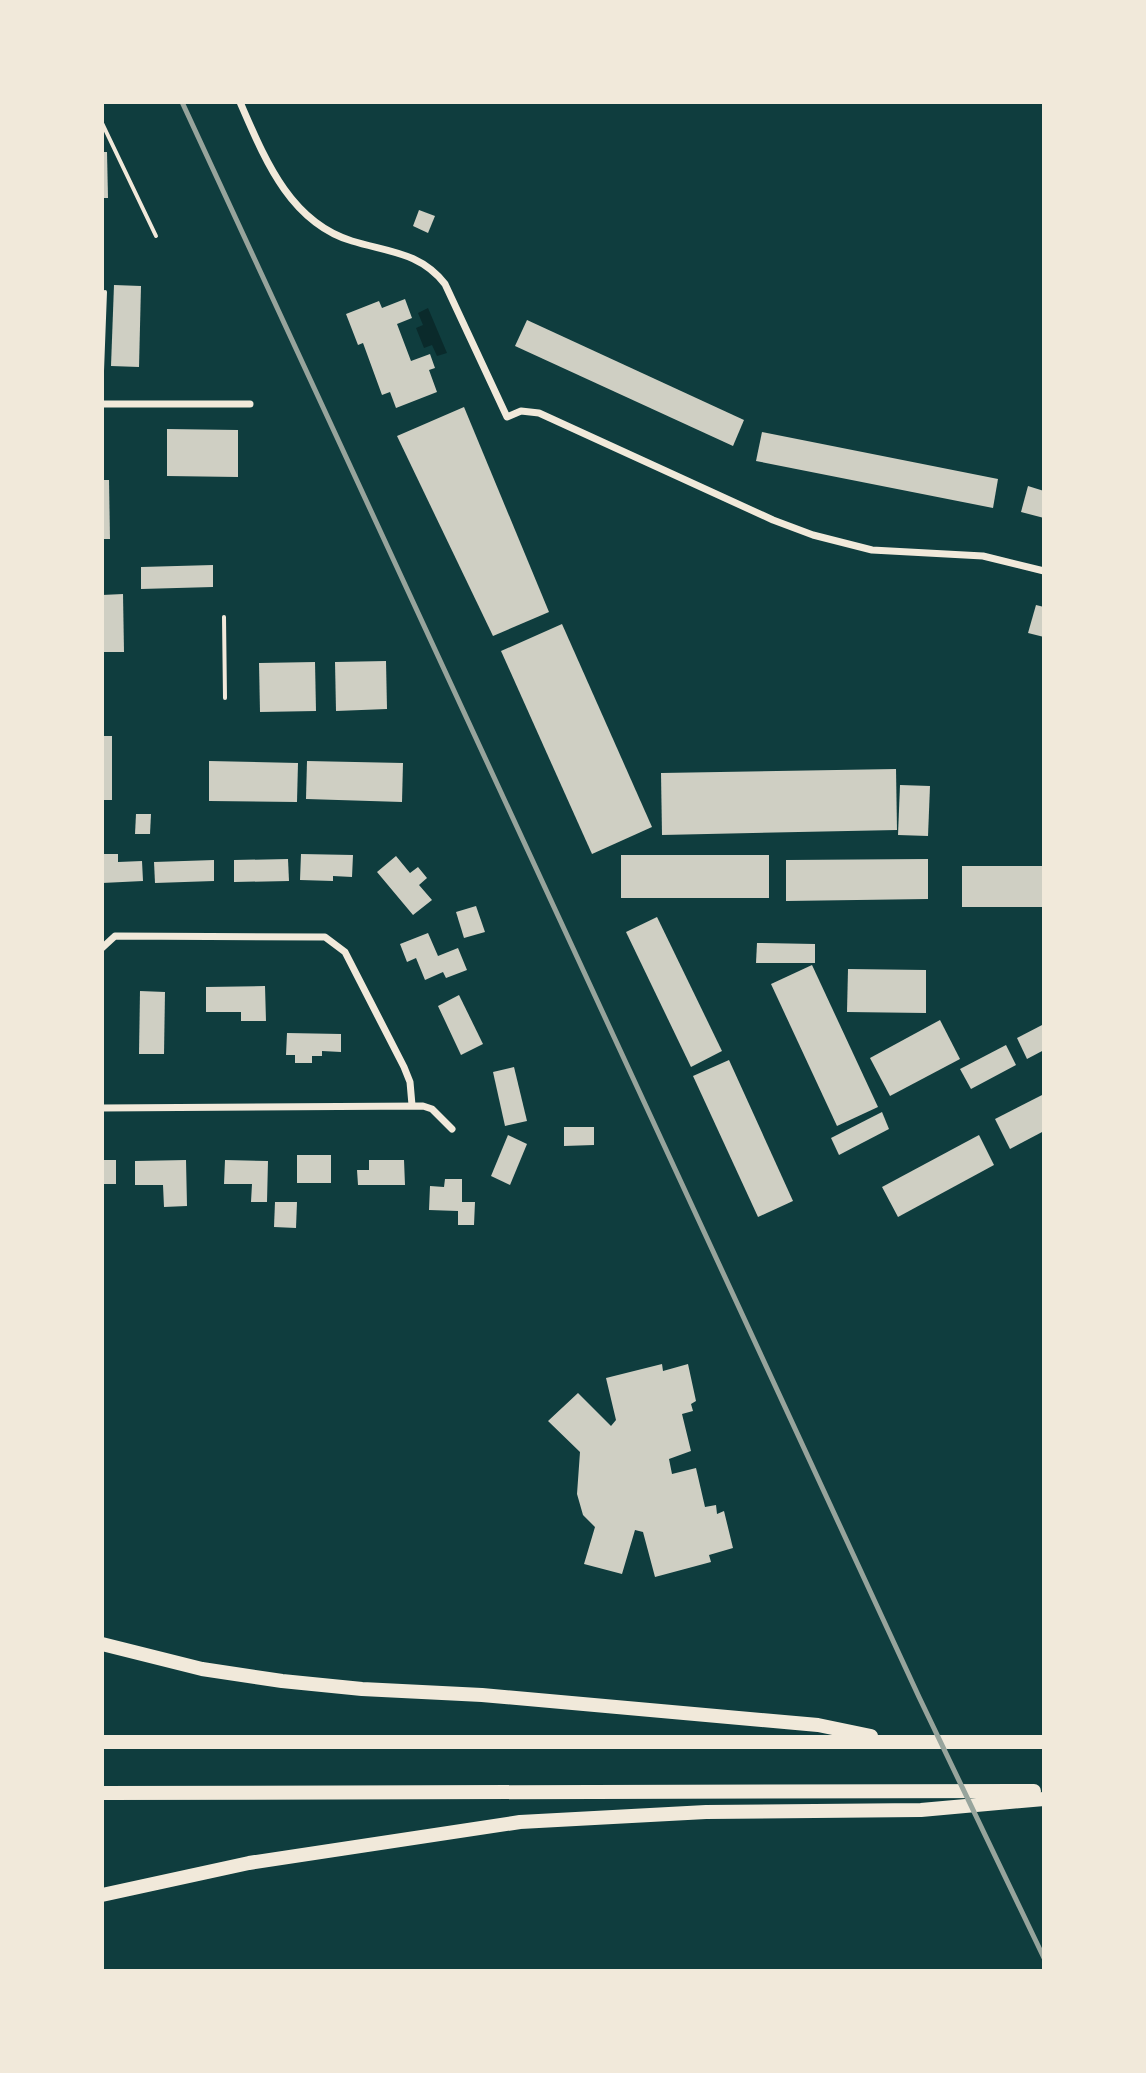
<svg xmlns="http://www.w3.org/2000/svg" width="1146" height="2073" viewBox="0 0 1146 2073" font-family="'Asap Condensed',sans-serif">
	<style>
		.water { fill: #0a2a2b }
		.building { fill: #cfcfc3 }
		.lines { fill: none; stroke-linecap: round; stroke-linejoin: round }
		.service { stroke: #f1e9da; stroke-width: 4 }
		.minor { stroke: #f1e9da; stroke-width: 7 }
		.motorway { stroke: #f1e9da; stroke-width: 14 }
		.rail { stroke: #97a49c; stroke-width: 5 }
	</style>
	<rect width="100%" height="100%" fill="#0f3d3e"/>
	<path class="water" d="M428,308L447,353L437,356L432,345L424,348L416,328L423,325L418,313Z"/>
	<g class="building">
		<path d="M102,152H107L108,198H102Z"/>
		<path d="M419,210L435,216L428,233L413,226Z"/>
		<path d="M114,285L141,286L139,367L111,366Z"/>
		<path d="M405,299L412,318L397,324L411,361L430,354L435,368L429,370L437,392L396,408L390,392L382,395L363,343L358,345L346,314L379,301L382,308Z"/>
		<path d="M527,320L744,420L733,446L515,346Z"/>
		<path d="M464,407L549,612L493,636L397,436Z"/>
		<path d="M167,429L238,430V477L167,476Z"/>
		<path d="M762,432L998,479L993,508L756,461Z"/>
		<path d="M102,480H109L110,539H102Z"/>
		<path d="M1028,486L1044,491V518L1021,512Z"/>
		<path d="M213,565V587L141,589V567Z"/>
		<path d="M123,594L124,652H102V595Z"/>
		<path d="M1036,605L1044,607V637L1028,633Z"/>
		<path d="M562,624L652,827L592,854L501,651Z"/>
		<path d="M386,661L387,709L336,711L335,662Z"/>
		<path d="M315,662L316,711L260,712L259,663Z"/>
		<rect x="102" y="736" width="10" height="64"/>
		<path d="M209,761L298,763L297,802L209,801Z"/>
		<path d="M307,761L403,763L402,802L306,799Z"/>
		<path d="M896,769L897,830L662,835L661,773Z"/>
		<path d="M900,785L930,786L928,836L898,835Z"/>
		<path d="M136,814H151L150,834H135Z"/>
		<path d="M102,854H118V862L142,861L143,881L102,883Z"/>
		<path d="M301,854L353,855L352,877L333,876V881L300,880Z"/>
		<rect x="621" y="855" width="148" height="43"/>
		<path d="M396,856L410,873L418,867L427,878L419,885L432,900L413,915L377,872Z"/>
		<path d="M288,859L289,881L234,882V860Z"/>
		<path d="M928,859V899L786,901V860Z"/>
		<path d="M214,860V881L155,883L154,862Z"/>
		<rect x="962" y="866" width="82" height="41"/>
		<path d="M476,906L485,932L464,938L456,912Z"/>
		<path d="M657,917L722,1051L691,1067L626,932Z"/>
		<path d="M428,933L438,956L458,948L467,970L446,978L443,972L425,980L416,958L407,962L400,944Z"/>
		<path d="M757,943L815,944V963H756Z"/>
		<path d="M812,965L878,1107L837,1126L771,984Z"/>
		<path d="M848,969L926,970V1013L847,1012Z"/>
		<path d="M265,986L266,1021H241V1012H206V987Z"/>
		<path d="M140,991L165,992L164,1054H139Z"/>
		<path d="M459,995L483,1044L461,1055L438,1006Z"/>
		<path d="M940,1020L960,1059L890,1096L870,1058Z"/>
		<path d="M1044,1024V1050L1027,1059L1017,1038Z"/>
		<path d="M287,1033L341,1034V1052L322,1051V1056H312V1063H295V1055H286Z"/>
		<path d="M1006,1045L1016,1065L971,1089L960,1069Z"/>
		<path d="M729,1060L793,1201L758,1217L693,1076Z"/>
		<path d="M514,1067L527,1121L505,1126L493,1072Z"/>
		<path d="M1044,1094V1131L1010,1149L995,1119Z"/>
		<path d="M882,1112L889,1129L839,1155L831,1138Z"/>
		<path d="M564,1127H594V1145L564,1146Z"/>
		<path d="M508,1135L527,1144L510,1185L491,1176Z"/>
		<path d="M979,1135L994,1165L898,1217L882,1187Z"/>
		<rect x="297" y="1155" width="34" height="28"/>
		<rect x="102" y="1160" width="14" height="24"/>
		<path d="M186,1160L187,1206L164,1207L163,1185H135V1161Z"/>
		<path d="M225,1160L268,1161L267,1202H251L252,1184H224Z"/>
		<path d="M369,1160H404L405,1185H358L357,1170H369Z"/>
		<path d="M445,1179H462V1202H475L474,1225H458V1211L429,1210L430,1186L444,1187Z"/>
		<path d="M275,1202H297L296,1228L274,1227Z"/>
		<path d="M662,1364L663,1371L688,1364L696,1401L691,1404L693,1411L682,1414L691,1451L669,1459L672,1474L696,1468L705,1507L716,1505L717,1514L724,1511L733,1548L709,1555L711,1562L655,1577L643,1532L635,1530L622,1574L584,1564L595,1527L583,1515L577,1494L580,1452L548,1421L578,1393L611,1426L616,1420L606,1378Z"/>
	</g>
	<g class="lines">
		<g class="service">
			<path d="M102,123L156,236"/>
			<path d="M102,371L105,292"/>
			<path d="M224,617L225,698"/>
		</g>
		<g class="minor">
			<path d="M240,102C264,157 289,222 352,241C388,252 420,252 445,284L507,417L521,411L539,413L773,520L813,535L872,550L983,556L1044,571"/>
			<path d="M102,404H250"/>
			<path d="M102,948L115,936L325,937L345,952L404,1067L410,1082L412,1105"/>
			<path d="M102,1108L423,1106L432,1109L452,1129"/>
		</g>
		<g class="motorway">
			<path d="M102,1644L202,1669L282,1681L362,1689L482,1695L818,1725L871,1736"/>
			<path d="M102,1742H1044"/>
			<path d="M102,1793L1034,1791"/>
			<path d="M102,1895L249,1863L520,1822L706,1812L921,1810L1044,1799"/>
		</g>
		<path class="rail" d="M182,102L919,1697L1044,1958"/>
	</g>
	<rect width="1146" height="2073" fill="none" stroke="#f1e9da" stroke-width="208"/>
</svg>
